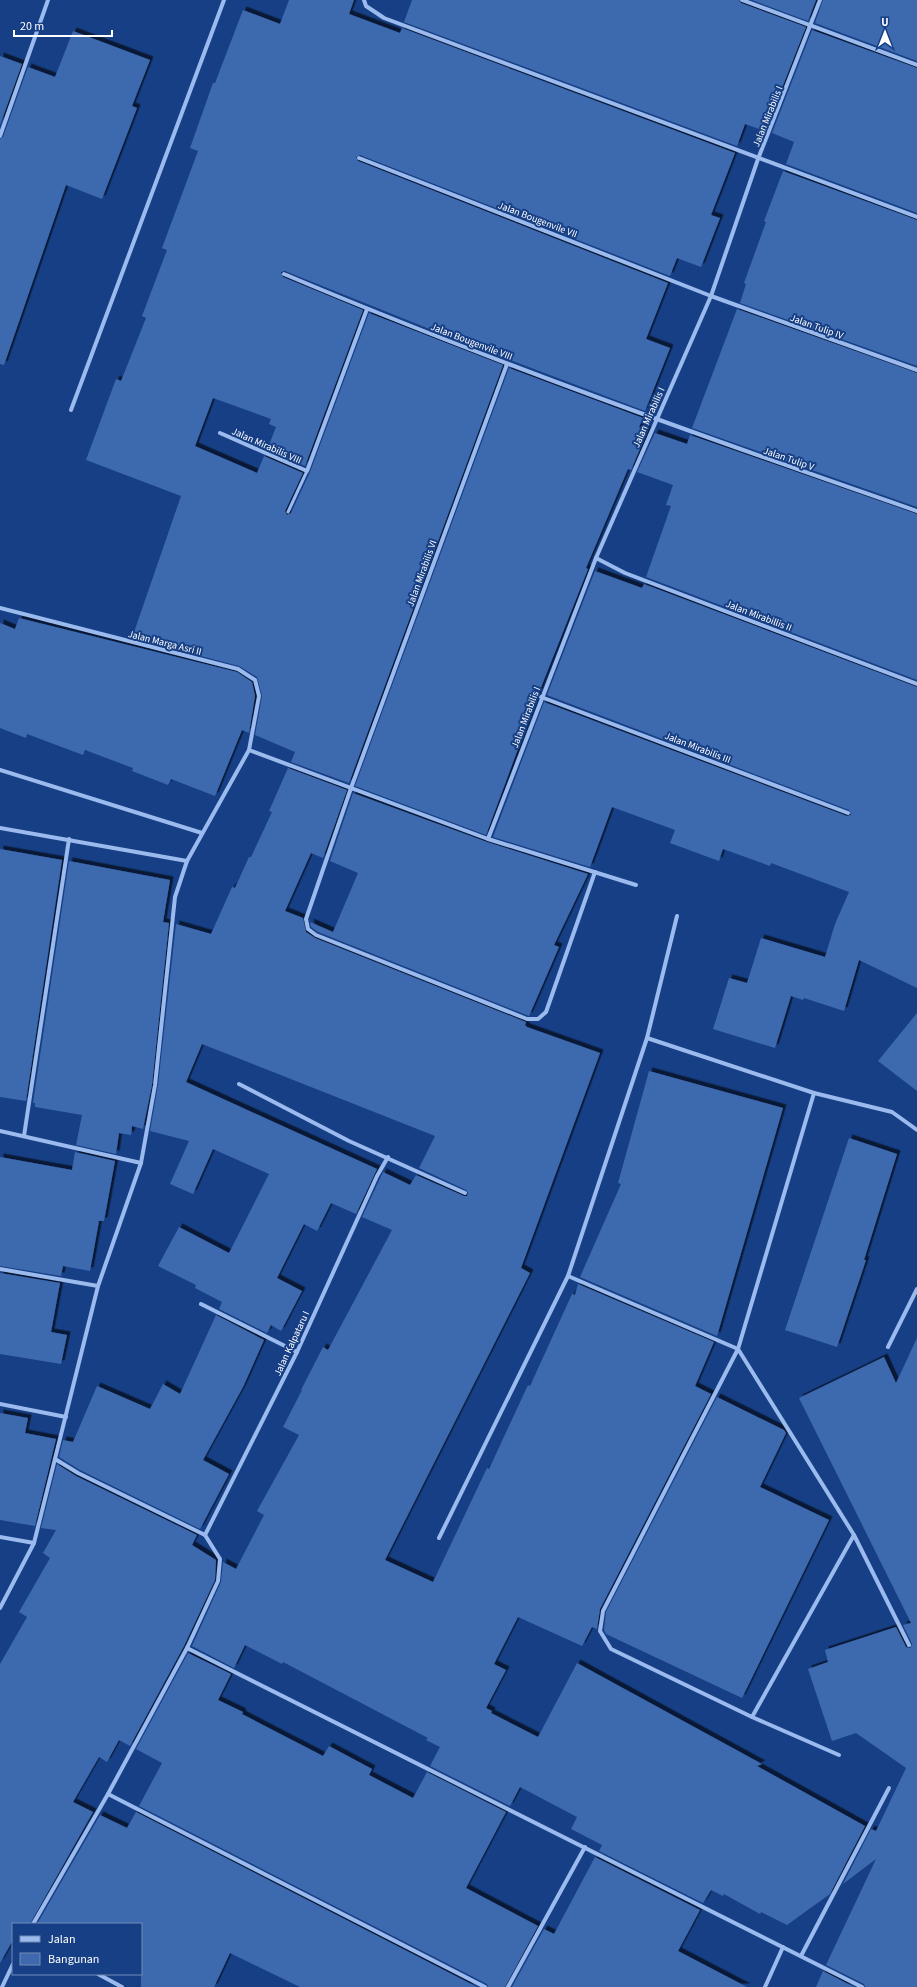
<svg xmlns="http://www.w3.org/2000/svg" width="917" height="1987" viewBox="0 0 917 1987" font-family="'Source Sans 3',sans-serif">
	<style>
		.building { fill: #3e69af; filter: url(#shadow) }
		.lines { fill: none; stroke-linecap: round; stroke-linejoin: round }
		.service { stroke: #9bbaed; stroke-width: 3 }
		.minor { stroke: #9bbaed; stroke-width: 4 }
		.labels { text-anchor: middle; stroke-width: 4; stroke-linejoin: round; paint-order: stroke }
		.street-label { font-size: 10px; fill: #fff; stroke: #163f85 }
	</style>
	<defs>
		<filter id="shadow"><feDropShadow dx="3.5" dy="-3.5" stdDeviation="0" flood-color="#0009"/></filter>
	</defs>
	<rect width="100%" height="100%" fill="#163f85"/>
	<g class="building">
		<path d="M289,0H354L349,14L400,33L402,28L735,153L711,215L720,218L701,267L677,258L670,276L360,155L356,157L358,161L668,283L646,339L670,348L645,411L442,334L285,271L281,272L283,277L363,310L305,466L267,450L276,427L269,424L271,419L213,398L195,446L257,473L264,456L303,473L285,511L287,515L291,513L310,472L369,313L503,365L349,783L291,762L295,752L255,735L262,696L257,677L239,666L132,638L181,496L86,460L116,379L121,381L146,318L142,316L167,250L162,248L198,151L190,148L213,83H215L243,10L280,24Z"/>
		<path d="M412,0H739L741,3L806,27L765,131L745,124L737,146L404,22Z"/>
		<path d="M752,0H816L808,21Z"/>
		<path d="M823,0H917V61L815,23Z"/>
		<path d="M812,30L917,68V213L786,164L794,142L772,133Z"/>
		<path d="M73,31L150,60L132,106L137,108L102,199L66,185L4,365L0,364V139L3,137L28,67L55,77Z"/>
		<path d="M0,56L22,64L0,125Z"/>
		<path d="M783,171L917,220V366L740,303L746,284L744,283L766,222L764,221Z"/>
		<path d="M737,309L917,373V507L692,428Z"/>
		<path d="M509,368L643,418L639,427L648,430L631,470L628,469L586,568L588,569L538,695L486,835L355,786Z"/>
		<path d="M655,433L687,444L690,435L917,514V680L646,577L671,506L666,505L673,485L637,472Z"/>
		<path d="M595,571L642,588L644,584L917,687V988L859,960L844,1011L804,998L803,1000L791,996L775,1048L713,1029L729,978L747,983L761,938L825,957L835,924L849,892L771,863L770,866L723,849L719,861L670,843L675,830L612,807L590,867L493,837L544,702L847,816L851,815L849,810L547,695Z"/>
		<path d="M19,618L237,672L252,682L255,696L249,733L242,730L215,796L171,779L168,785L132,771L133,768L85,750L83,755L27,734L26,738L0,728V623L15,629Z"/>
		<path d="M288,768L347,790L323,858L311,853L285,911L303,918L306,932L315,938L526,1022L525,1025L527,1027L600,1053L521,1268L530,1273L385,1560L433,1582L487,1468L489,1469L528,1385L530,1386L572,1294L575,1295L578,1284L714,1342L695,1386L711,1394L600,1609L597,1629L592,1627L582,1646L518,1617L494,1664L506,1670L486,1708L492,1711L491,1713L538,1737L577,1663L762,1764L757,1766L865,1826L830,1894L787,1925L761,1912L760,1914L724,1894L723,1896L711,1890L703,1903L599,1851L602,1845L571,1829L577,1817L520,1787L510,1806L430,1766L440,1747L426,1740L428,1738L283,1662L282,1664L245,1645L234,1668L192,1646L221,1582L223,1562L236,1569L264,1515L257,1511L299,1435L283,1427L302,1390H301L323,1347L328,1350L392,1230L362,1217L383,1172L410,1185L416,1175L464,1196H467L468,1193L466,1190L419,1168L435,1136L202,1044L186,1082L377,1169L356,1214L331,1203L317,1231L304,1224L277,1278L302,1291L281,1331L271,1325L267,1333L219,1309L222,1302L195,1288L196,1285L158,1266L179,1227L229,1253L269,1174L213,1149L193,1194L170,1184L189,1141L150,1131L158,1085L176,924L211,934L232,887L235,888L249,857H251L272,812L269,811Z"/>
		<path d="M353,793L487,842L588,874L554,945L559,947L529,1016L318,932L311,927L310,922L333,932L358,873L330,861Z"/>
		<path d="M0,849L62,860L26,1101L0,1097Z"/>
		<path d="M69,861L170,880L163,922L169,923L152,1085L143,1129L132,1126L131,1135L119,1133L116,1154L76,1145L82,1115L35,1107V1103H33Z"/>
		<path d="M917,1013V1091L878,1061Z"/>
		<path d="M649,1071L783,1108L717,1336L580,1277L621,1184L618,1183Z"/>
		<path d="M849,1138L897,1154L864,1260H866L837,1347L785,1330Z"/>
		<path d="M75,1152L115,1161L104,1221H99L90,1271L63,1266L61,1276L0,1266V1157L72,1170Z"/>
		<path d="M0,1273L60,1283L51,1332L67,1335L61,1364L0,1354Z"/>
		<path d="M216,1315L264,1340L243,1387L203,1460L229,1474L200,1529L80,1470L59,1457L63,1440L73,1442L97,1386L150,1409L163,1384L180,1394Z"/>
		<path d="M917,1338V1987H865L864,1984L826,1965L876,1859L843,1884L871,1829L876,1831L906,1768L856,1733L832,1741L808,1669L828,1662L825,1650L896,1627L906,1647L910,1648L912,1644L903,1625L911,1623L799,1398L884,1357L896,1383Z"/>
		<path d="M717,1397L784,1430L786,1433L760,1487L829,1520L742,1698L606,1634L604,1630L606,1612Z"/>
		<path d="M0,1413L28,1418L25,1433L56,1439L35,1526L0,1520Z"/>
		<path d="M57,1464L76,1476L197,1535L192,1545L216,1560L215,1580L184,1646L130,1746L119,1740L107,1762L99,1757L73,1802L93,1812L30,1924H13V1940L0,1963V1664L27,1617L19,1612L50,1558L43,1553L56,1530L41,1528Z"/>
		<path d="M188,1653L231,1674L218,1700L243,1712L242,1714L323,1756L329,1746L372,1769L369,1775L413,1798L427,1772L506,1812L466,1888L538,1926L505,1987H488L487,1984L139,1806L162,1763L136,1749Z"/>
		<path d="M136,1812L477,1987H300L230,1953L214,1987H141V1924H37L100,1815L127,1828Z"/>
		<path d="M595,1857L700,1910L678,1951L747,1987H512L544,1929L554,1934Z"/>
		<path d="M823,1971L854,1987H816Z"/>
	</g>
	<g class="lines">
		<path class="service" d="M288,512L307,471"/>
		<g class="minor">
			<path d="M364,0L366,6L384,18L917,217"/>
			<path d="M742,0L917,65"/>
			<path d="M0,136L48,0"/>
			<path d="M359,158L711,296L917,370"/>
			<path d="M284,274C492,362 704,437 917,511"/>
			<path d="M507,364L351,788L306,919L308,929L316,935L527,1019H538L546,1012L595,872"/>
			<path d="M71,410L224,0"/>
			<path d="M220,433L307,471L367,309"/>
			<path d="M596,558L625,573L917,684"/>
			<path d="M0,608L238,669L255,680L259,696L249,750L187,861L175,897L155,1085L141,1163L98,1286L34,1543L0,1608"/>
			<path d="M541,697L848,813"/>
			<path d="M249,750L488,839L636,885"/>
			<path d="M0,770L202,833"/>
			<path d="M0,828L187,861"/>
			<path d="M488,839L596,558L711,296L758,159L820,0"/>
			<path d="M647,1038L814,1093L892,1112L917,1130"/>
			<path d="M239,1084L349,1141L465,1193"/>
			<path d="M814,1093L738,1349L603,1611L600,1631L611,1649L752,1717L839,1755"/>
			<path d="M0,1131L141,1163"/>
			<path d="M24,1136L69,839"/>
			<path d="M0,1269L98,1286"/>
			<path d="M568,1276L738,1349L854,1535L909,1645"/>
			<path d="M201,1304L297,1352"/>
			<path d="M888,1347L917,1289"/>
			<path d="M0,1404L66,1417"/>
			<path d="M205,1535L297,1352L377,1176L388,1157"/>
			<path d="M0,1537L34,1543"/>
			<path d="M439,1538L568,1276L647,1038L677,916"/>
			<path d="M187,1648L862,1987"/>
			<path d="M752,1717L854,1535"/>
			<path d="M108,1794L485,1987"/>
			<path d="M33,1924L108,1794L187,1648L218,1581L220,1559L205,1535L78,1473L55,1459"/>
			<path d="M801,1956L889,1788"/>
			<path d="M98,1974L122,1987"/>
			<path d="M2,1987L13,1964"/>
			<path d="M508,1987L585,1847"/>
			<path d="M765,1987L783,1947"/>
		</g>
	</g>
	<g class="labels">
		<g class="street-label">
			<text transform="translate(767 116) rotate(-68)" y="4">Jalan Mirabilis I</text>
			<text transform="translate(538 219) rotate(21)" y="4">Jalan Bougenvile VII</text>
			<text transform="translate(817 326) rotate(20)" y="4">Jalan Tulip IV</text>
			<text transform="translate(472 341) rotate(21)" y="4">Jalan Bougenvile VIII</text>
			<text transform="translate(648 417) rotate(-66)" y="4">Jalan Mirabilis I</text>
			<text transform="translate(267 445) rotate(24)" y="4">Jalan Mirabilis VIII</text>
			<text transform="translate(789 458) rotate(19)" y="4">Jalan Tulip V</text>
			<text transform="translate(421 573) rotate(-70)" y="4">Jalan Mirabilis VI</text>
			<text transform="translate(759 615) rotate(21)" y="4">Jalan Mirabillis II</text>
			<text transform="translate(165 642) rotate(14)" y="4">Jalan Marga Asri II</text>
			<text transform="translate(525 717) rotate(-69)" y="4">Jalan Mirabilis I</text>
			<text transform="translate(698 747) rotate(21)" y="4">Jalan Mirabilis III</text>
			<text transform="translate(291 1343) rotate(-65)" y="4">Jalan Kalpataru I</text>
		</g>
	</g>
	<rect x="12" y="1923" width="130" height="52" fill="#163f85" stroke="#738cb6"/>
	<rect x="20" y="1936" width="20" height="6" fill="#9bbaed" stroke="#738cb6"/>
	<text x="48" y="1943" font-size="12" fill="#ffffff">Jalan</text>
	<rect x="20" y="1953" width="20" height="12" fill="#3e69af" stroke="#738cb6"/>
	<text x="48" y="1963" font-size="12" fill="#ffffff">Bangunan</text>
	<g transform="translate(885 32)" stroke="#163f85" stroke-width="3" paint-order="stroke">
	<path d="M0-3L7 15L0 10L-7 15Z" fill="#ffffff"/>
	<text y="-6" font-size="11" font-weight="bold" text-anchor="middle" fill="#ffffff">U</text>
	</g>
	<path d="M14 30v6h98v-6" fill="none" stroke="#ffffff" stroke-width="2"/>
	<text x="20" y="30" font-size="12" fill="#ffffff" stroke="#163f85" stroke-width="3" paint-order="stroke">20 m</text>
</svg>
